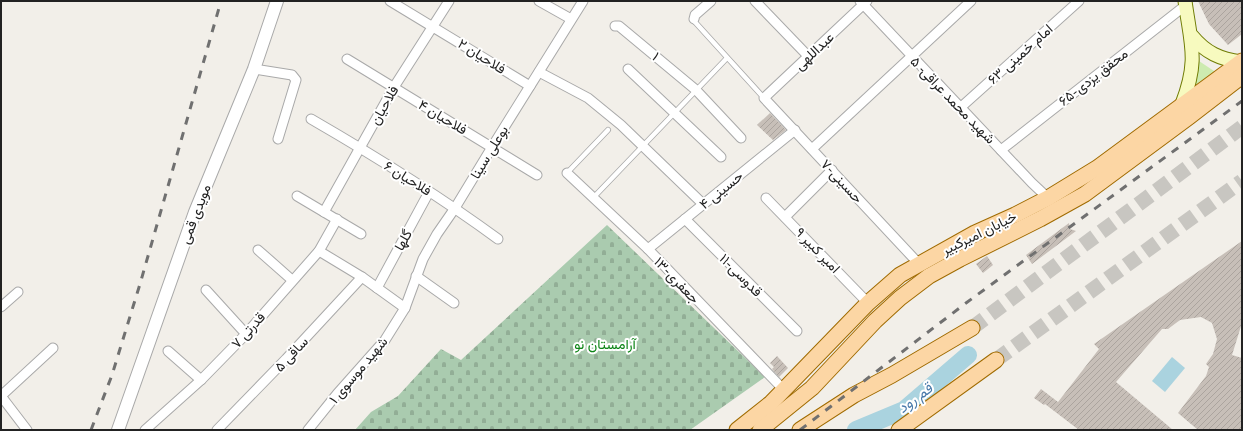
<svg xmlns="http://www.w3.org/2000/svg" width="1243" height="431" viewBox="0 0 1243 431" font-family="'Public Sans',Vazirmatn,sans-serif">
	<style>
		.grass { fill: #cdebb0 }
		.cemetery { fill: url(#cemetery-stones) }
		.water { fill: #aad3df }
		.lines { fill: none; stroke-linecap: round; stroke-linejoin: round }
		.river { stroke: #aad3df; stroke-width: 18 }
		.building { fill: url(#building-hatch) }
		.primary-tunnel { stroke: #c8c6c1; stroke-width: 15; stroke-dasharray: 15 8; stroke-linecap: butt }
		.service-casing { stroke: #a9a9a9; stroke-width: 6 }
		.minor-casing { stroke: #a9a9a9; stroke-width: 11 }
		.tertiary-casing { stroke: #a9a9a9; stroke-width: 14 }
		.secondary-casing { stroke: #707d05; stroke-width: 15 }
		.primary-casing { stroke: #a06b00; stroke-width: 17 }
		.service { stroke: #fff; stroke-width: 4.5 }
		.minor { stroke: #fff; stroke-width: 9 }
		.tertiary { stroke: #fff; stroke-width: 12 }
		.secondary { stroke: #f7fabf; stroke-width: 13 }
		.primary { stroke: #fcd6a4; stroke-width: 15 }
		.rail { stroke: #707070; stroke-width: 3; stroke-dasharray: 8 8; stroke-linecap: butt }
		.labels { text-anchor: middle; stroke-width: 4; stroke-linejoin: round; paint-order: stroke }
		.street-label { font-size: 14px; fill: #222; stroke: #fff }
		.park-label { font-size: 14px; fill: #0c8416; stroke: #fff }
		.water-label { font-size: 15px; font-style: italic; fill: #4a7aab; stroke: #fff }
	</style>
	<defs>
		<pattern id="cemetery-stones" width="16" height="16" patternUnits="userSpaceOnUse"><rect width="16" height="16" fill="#aacbaf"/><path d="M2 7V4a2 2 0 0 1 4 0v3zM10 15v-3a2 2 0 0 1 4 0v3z" fill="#92ae96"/></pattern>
		<pattern id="building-hatch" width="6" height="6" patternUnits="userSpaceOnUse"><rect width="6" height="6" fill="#c7bfb8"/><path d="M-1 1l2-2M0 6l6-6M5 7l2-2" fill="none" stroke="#aba49e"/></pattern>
	</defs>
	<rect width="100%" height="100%" fill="#f2efe9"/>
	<path class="grass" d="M1196,59L1217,73L1191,91Z"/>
	<path class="cemetery" d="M607,225L765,377L690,430H355L371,412L398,396L441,349L461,360Z"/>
	<path class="water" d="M1172,357L1185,368L1165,392L1152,381Z"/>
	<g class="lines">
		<path class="river" d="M856,430L904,410L968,355"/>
	</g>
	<g class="building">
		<path d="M1198,1H1242V34L1228,45L1209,24Z"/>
		<path d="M770,113L786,130L773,140L757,125Z"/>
		<path d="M1069,223L1070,229L1076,231L1032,264L1026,255Z"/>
		<path d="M1242,241V323L1232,355L1242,358V430H1198L1178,413L1206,376L1209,367L1206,364L1213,354L1217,339L1212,323L1201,317L1180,320L1168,329H1162L1116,382L1173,430H1079L1045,404L1044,405L1034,398L1041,389L1058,402L1099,349L1094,344Z"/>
		<path d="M987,256L993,265L983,273L976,264Z"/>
		<path d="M777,356L788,368L779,377L772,369L774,367L770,363Z"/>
	</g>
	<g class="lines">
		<g class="primary-tunnel">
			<path d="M972,328L1242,127"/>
			<path d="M996,360L1242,181"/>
		</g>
		<defs>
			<g id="service">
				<path d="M694,19L695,22L764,98"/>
				<path d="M567,173L608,130"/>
				<path d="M593,198L727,58"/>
			</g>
			<g id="minor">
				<path d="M390,1L530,86"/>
				<path d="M539,1L571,19"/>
				<path d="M755,1L808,56"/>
				<path d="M860,1L1032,183L1048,198"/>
				<path d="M867,1L764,98L919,264"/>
				<path d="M694,19L695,15L711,1"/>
				<path d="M615,26H619L696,90L741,138"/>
				<path d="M347,59L537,175"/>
				<path d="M254,69L292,75L296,80L278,139"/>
				<path d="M628,69L721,157"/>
				<path d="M539,72L588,98L621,125L703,204"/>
				<path d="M960,108L1079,1"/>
				<path d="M311,119C375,156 438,195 498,239"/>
				<path d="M812,149L971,1"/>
				<path d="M1001,150L1186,5"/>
				<path d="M567,173L648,249L784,390"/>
				<path d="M297,196L361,234"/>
				<path d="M766,198L868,303"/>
				<path d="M324,212L394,87L449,1"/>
				<path d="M785,217L832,170"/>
				<path d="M685,219L797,331"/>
				<path d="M648,249L795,130"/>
				<path d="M258,250L292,280"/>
				<path d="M319,251L362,277L405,308"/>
				<path d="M416,276L454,303"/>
				<path d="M377,288L429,192"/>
				<path d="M206,290L246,334"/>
				<path d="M1,307L18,292"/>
				<path d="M168,351L201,380"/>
				<path d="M1,396L53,348"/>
				<path d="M1,396L27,430"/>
				<path d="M145,430L201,380L246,334L319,251L337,219"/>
				<path d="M217,430L286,359L362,277"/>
				<path d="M308,430L337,394L385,340L405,308L423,259L437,234L455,208L492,147L583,1"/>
			</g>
			<path id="tertiary" d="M118,430L195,212L254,69L277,1"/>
			<g id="secondary">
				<path d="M1192,36C1206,53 1220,59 1241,62"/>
				<path d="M1182,104C1199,60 1191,45 1185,1"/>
			</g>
			<g id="primary">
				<path d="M737,430L771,403L868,303L900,275L975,233L1015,215L1048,198L1097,168L1242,61"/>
				<path d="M760,430L812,388L875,321L900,298L929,276L960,259L1040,219L1085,194L1189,117L1242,76"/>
				<path d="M800,430L854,395L892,375L972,328"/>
				<path d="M899,430L996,360"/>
			</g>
		</defs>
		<use href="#service" class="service-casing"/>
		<use href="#minor" class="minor-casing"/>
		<use href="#tertiary" class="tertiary-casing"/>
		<use href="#secondary" class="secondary-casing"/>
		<use href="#primary" class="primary-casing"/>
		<use href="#service" class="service"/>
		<use href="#minor" class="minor"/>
		<use href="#tertiary" class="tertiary"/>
		<use href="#secondary" class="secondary"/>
		<use href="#primary" class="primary"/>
		<g class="rail">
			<path d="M91,430L112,375L140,284L221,1"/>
			<path d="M800,430L966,303L1242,101"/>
		</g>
	</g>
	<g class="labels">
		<g class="street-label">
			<text transform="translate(814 51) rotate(-43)" y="5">عبداللهی</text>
			<text transform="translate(1020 54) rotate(-42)" y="5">امام خمینی ۶۳</text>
			<text transform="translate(482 56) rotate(32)" y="5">فلاحیان ۲</text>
			<text transform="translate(656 56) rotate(40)" y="5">۱</text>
			<text transform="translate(1093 77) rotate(-38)" y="5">محقق یزدی-۶۵</text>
			<text transform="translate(953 100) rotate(46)" y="5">شهید محمد عراقی- ۵</text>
			<text transform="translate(384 105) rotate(-60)" y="5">فلاحیان</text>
			<text transform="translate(443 117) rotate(31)" y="5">فلاحیان ۴</text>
			<text transform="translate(489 152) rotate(-59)" y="5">بوعلی سینا</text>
			<text transform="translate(408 178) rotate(32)" y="5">فلاحیان ۶</text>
			<text transform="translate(842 181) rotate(47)" y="5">حسینی-۷</text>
			<text transform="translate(721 190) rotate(-39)" y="5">حسینی ۴</text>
			<text transform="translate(195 214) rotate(-69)" y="5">مویدی قمی</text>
			<text transform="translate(979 233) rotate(-26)" y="5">خیابان امیرکبیر</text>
			<text transform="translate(403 240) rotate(-61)" y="5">گلها</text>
			<text transform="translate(818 250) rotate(46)" y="5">امیر کبیر ۹</text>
			<text transform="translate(741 275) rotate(45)" y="5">قدوسی-۱۱</text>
			<text transform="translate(677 280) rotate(46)" y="5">جعفری-۱۳</text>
			<text transform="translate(248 330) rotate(-48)" y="5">قدرتی ۷</text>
			<text transform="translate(291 354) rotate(-47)" y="5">ساقی ۵</text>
			<text transform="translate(358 370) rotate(-50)" y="5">شهید موسوی ۱</text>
		</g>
		<g class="park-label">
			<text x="605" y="349">آرامستان نو</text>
		</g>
		<g class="water-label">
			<text transform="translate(915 398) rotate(-37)" y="5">قم رود</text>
		</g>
	</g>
	<rect width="1243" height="431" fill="none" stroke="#222222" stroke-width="4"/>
</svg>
